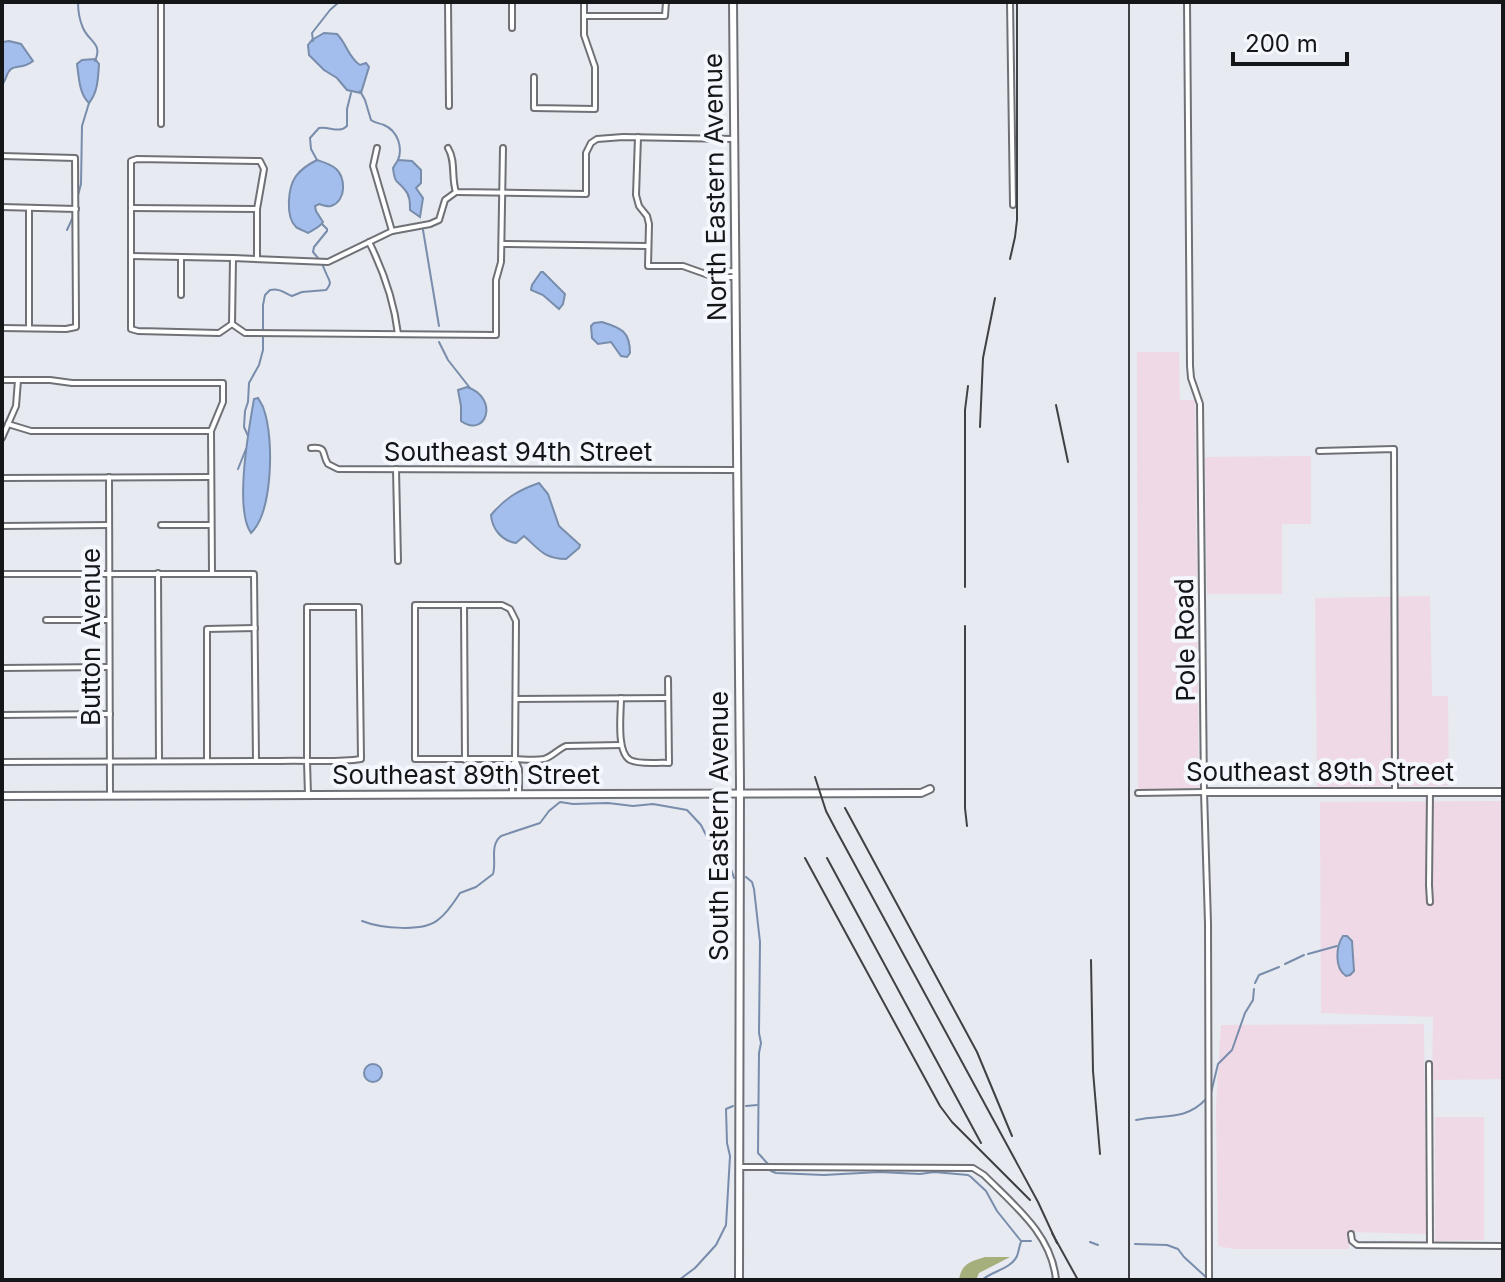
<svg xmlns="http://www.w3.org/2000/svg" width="1505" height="1282" viewBox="0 0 1505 1282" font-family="Inter,sans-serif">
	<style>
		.industrial { fill: #efd9e6 }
		.forest { fill: #a5af7b }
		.water { fill: #a3beec; stroke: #788cac; stroke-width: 2 }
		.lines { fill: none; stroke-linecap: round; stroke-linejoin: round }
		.stream { stroke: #788cac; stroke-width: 2 }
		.street-casing { stroke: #6f7177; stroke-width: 8 }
		.secondary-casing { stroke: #6f7177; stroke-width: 10 }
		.street { stroke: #fff; stroke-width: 4 }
		.secondary { stroke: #fff; stroke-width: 6 }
		.rail { stroke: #404144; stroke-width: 2 }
		.labels { text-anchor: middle; stroke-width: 8; stroke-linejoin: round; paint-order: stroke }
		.street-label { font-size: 26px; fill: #151618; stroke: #f4f7fd }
	</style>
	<rect width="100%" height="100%" fill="#e7eaf0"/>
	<g class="industrial">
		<path d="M1137,352H1179L1180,400H1195L1199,789H1138Z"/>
		<path d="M1311,456V524H1282V594H1207L1205,457Z"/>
		<path d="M1430,596L1432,696H1448L1449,786L1317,787L1315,598Z"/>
		<path d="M1503,801V1079L1432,1080L1433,1017L1321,1013L1320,802Z"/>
		<path d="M1424,1024L1426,1234L1349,1232V1249H1234L1218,1246L1216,1106L1221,1025Z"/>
		<path d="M1435,1117H1484V1240L1435,1241Z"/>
	</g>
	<path class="forest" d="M985,1257H1010L979,1273L976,1280H959C961,1264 971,1261 985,1257Z"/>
	<g class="water">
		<path d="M324,33L337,34C347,44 348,57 360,65L366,63L369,67L361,93L347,90L337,78L324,70L309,55L308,45L312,40Z"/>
		<path d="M9,41L21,44L33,61C23,69 16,65 11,69C6,73 7,79 2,85V42Z"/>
		<path d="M95,59L99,64C98,78 98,92 89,103C79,94 79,77 77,64L82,60Z"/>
		<path d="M317,160C323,162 330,164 335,168C346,176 347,201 331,206C328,207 322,205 319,204L315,206L316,211L323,222C320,227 313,230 308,233C305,231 298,229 296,227C285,217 288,187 296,176C302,168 309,164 317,160Z"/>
		<path d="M398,160L412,161L421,170V183L416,188L423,198L420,217L410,210C410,203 410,195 405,190C397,179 395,185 393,168Z"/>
		<path d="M541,272H543L565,294L563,304L559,309L543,295L531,290L532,285Z"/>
		<path d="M602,322C621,328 630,331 630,353L627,357L621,356L611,342L598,344L592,338L591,326L594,323Z"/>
		<path d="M467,387C500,398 486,439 461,421V406L458,390Z"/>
		<path d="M258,398C260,402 263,405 264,410C274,438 273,512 251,533C234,509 249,428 254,399Z"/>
		<path d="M539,483L548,494L559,526L580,545L579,548L566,559C544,559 539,549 524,536L516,543C502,541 492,529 491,515C505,498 519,490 539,483Z"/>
		<path d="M1343,936H1347L1352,941L1354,971L1350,975L1346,976C1334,968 1336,946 1343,936Z"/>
		<circle cx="373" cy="1073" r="9"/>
	</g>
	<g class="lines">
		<g class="stream">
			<path d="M78,2C78,11 79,19 83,28C89,42 103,43 95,61"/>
			<path d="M313,41L312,33L330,10L339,2"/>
			<path d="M360,91L365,100L371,120C375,123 379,123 384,125C398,131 403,148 398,160"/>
			<path d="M317,160L311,149L310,138L319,128C329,126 339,134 347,126V109L351,93"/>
			<path d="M77,199L81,184L82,126L89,103"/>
			<path d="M67,230L73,217"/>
			<path d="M423,230L439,326"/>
			<path d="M439,342L448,360L470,388"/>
			<path d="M248,436L244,427L245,411L248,402L249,383L259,365L263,350V305L265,295L270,290C280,288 284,293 292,296L302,292L326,290C333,282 329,281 326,273C320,259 322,263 313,252L314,247L327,231V229L322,224"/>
			<path d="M238,469L246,449"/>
			<path d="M746,877L752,882L754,889L760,942L759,1033L761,1043L759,1053L758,1153L768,1164"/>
			<path d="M362,921C380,928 424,933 439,919C448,912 454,902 460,893L476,887L493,874C497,861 489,846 501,836L540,823L549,811L560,802L573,804L608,803L633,806L653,804L687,810L701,825L707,837L727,857L734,878"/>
			<path d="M1308,954L1337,946"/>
			<path d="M1285,964L1304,955"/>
			<path d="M1255,983L1259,975L1279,967"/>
			<path d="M1211,1093L1218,1064L1232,1050L1245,1013L1253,1000L1254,989"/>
			<path d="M746,1106L757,1105"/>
			<path d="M1136,1120C1163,1114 1185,1121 1205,1100"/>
			<path d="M771,1171L776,1173L824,1175L879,1172L920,1174L934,1172L968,1175L971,1177L986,1191L997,1211L1021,1241"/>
			<path d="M1022,1241H1031"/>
			<path d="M1090,1242L1098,1245"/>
			<path d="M1135,1244L1167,1245L1178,1249L1184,1257L1207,1278"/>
			<path d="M679,1280L695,1268L716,1245L726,1225L730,1156L727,1143L726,1109L733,1106"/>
			<path d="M982,1280C992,1271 1011,1269 1017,1256C1019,1251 1019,1246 1021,1242"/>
		</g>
		<defs>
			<g id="street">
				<path d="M161,2V124"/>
				<path d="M448,2L449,106"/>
				<path d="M512,2V28"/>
				<path d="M1010,2L1013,205"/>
				<path d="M1187,2L1190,366L1191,378L1200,404L1204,792L1208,923L1209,1280"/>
				<path d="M584,16H665L666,2"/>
				<path d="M534,77V108L595,109V67L584,35V2"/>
				<path d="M638,137L636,195L639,206L647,216L649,224L648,266H683L714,277H736"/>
				<path d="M377,148L373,166L392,231"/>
				<path d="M448,148C456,161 451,177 456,192L586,194V153L591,143L597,139L623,137L734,139"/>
				<path d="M2,156L75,158L76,319V327L66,329L2,328"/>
				<path d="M456,192L445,200L439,220L430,224L392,231L328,262L233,258L232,324L245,333L496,335V280L501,262L503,148"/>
				<path d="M2,207L76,209"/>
				<path d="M131,208L256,209"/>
				<path d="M369,242C384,272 394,301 398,334"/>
				<path d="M502,244L647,246"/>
				<path d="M131,256L233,258"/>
				<path d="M181,257V295"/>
				<path d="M706,272L736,271"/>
				<path d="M232,324L219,333L138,331L131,329V161L137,159L260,161L264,169L257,209V258"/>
				<path d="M29,328V208"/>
				<path d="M2,380H50L72,383H223V402L211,431L212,573"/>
				<path d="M8,424L31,431H211"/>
				<path d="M2,438L16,406L18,380"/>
				<path d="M311,448C328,446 321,454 328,464L338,469L737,470"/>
				<path d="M1319,451L1394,449L1395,792"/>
				<path d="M396,469L398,561"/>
				<path d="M109,477L110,796"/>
				<path d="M2,478L211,477"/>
				<path d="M161,525H210"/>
				<path d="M2,526L109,525"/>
				<path d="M158,573L159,761"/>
				<path d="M2,574H254L256,761"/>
				<path d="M464,606L465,760"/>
				<path d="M46,620H108"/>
				<path d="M2,668L109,667"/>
				<path d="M621,698C621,713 616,752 630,760C640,765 657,762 669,763L668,679"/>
				<path d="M516,699L668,698"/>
				<path d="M2,715L110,714"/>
				<path d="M207,761V629L255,628"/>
				<path d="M2,762L280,761C307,760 335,763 361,759L359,607H307V761L308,795"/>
				<path d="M516,762L519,769V795"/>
				<path d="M1430,792L1429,885L1430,902"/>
				<path d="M1138,793L1204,792"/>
				<path d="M512,795V769L515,759L516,621L510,609L502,605H415V759C447,759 480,759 512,759C522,759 535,761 544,759C552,757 558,749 566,746L621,745"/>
				<path d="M1429,1064L1430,1245"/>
				<path d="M739,1167L973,1168L984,1175C1015,1206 1052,1235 1056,1280"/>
				<path d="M1351,1234L1352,1241L1357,1245L1503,1246"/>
			</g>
			<g id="secondary">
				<path d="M733,2L740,785L739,1280"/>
				<path d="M1204,792H1503"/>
				<path d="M2,796L911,793H921L930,789"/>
			</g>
		</defs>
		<use href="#street" class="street-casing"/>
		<use href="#secondary" class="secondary-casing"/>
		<use href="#street" class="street"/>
		<use href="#secondary" class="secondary"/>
		<g class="rail">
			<path d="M1010,259L1015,237L1017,220V2"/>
			<path d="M1056,405L1068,462"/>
			<path d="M980,427L983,358L995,298"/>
			<path d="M965,587V410L968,386"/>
			<path d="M965,626V808L967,826"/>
			<path d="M815,777L826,811L836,830L1038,1202L1057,1243"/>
			<path d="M845,808L977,1052L1012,1136"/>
			<path d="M805,858L940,1106L952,1122L1030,1200"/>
			<path d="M827,858L981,1143"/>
			<path d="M1091,960L1093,1071L1100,1154"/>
			<path d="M1052,1233L1078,1280"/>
			<path d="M1129,1280V2"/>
		</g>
	</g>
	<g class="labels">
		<g class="street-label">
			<text transform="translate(715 187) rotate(-91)" y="9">North Eastern Avenue</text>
			<text x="518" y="461">Southeast 94th Street</text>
			<text transform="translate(91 637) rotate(-90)" y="9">Button Avenue</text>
			<text transform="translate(1185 640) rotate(-91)" y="9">Pole Road</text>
			<text x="1320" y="781">Southeast 89th Street</text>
			<text x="466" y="784">Southeast 89th Street</text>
			<text transform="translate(719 826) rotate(-90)" y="9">South Eastern Avenue</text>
		</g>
	</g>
	<rect width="1505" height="1282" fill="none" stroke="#151618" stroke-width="8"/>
	<path d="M1233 52v12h114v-12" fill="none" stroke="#151618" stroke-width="4"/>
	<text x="1245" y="52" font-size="24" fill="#151618" stroke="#f4f7fd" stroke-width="6" paint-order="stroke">200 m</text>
</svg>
